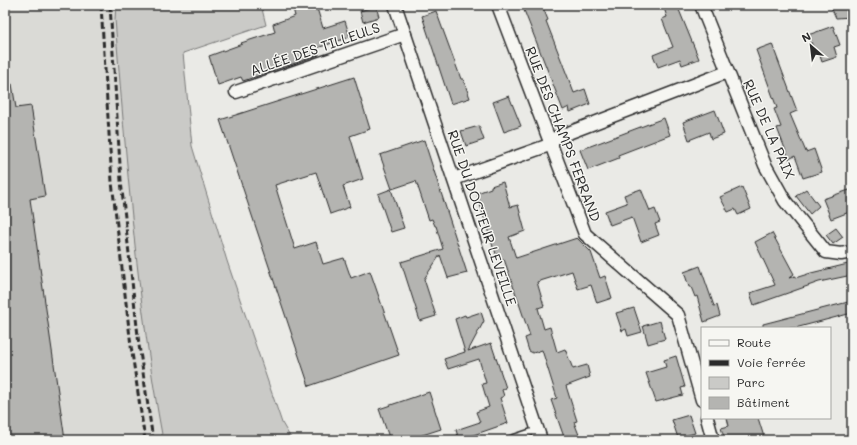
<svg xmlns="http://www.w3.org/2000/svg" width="857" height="445" viewBox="0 0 857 445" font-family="Mali,sans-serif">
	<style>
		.built { fill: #dadad6 }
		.green { fill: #cacac7; stroke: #7a7a79 }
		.building { fill: #b4b4b1; stroke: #2b2b2b }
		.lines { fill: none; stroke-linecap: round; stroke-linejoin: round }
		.lane-casing { stroke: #2b2b2b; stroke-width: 9 }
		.street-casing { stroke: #2b2b2b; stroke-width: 15 }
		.lane { stroke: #f6f6f2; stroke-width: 6 }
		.street { stroke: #f6f6f2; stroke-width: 12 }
		.rail { stroke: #2b2b2b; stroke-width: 3; stroke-dasharray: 6 3; stroke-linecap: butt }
		.labels { text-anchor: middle; stroke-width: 3; stroke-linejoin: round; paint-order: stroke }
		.street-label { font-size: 14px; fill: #2b2b2b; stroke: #f6f6f2 }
	</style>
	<rect width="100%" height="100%" fill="#eaeae6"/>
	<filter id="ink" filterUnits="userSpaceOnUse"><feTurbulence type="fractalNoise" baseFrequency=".025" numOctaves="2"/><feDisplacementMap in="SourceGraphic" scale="8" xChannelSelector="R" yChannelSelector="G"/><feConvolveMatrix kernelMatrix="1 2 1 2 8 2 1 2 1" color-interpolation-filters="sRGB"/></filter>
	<g filter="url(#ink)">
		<path class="built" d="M5,5H139L192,440H5Z"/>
		<path class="green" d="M116,5H261L266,25L183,53L192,146L227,261L282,423L292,440H163C137,301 126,160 115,19Z"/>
		<g class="building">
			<path d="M292,5H316L323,28L345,21L350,37L317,48L319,55L243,81L241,77L218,85L209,56L242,44L241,43L275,32L273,24L295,16Z"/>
			<path d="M522,5H542L548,20L546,21L574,93L585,89L590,104L570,112L569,107L563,110Z"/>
			<path d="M663,5H677L699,59L682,65L680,59L658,67L653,55L673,47L662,19L667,17Z"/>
			<path d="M830,5H852V17L836,18Z"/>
			<path d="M376,6L379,17L363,22L360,11Z"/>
			<path d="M436,11L461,79H463L470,98L451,104L422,16Z"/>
			<path d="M833,26L840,45L834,47L837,57L822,62L819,53L816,54L808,35Z"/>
			<path d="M772,44L797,111L790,114L806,152L814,149L822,172L803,178L795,156L789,159L777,128L781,127L774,109L777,108L756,50Z"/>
			<path d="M354,77L370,129L350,136L363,179L343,186L350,207L330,214L316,172L275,185L295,249L316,242L323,264L344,258L351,278L370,271L399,355L309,386L220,120Z"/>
			<path d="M5,84H12L16,108L31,106L45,196L30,199L65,440H5Z"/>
			<path d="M509,96L521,126L504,132L493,102Z"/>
			<path d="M715,110L724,134L711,139L709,132L689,140L683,122Z"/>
			<path d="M664,118L670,135L618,155L619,158L588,170L580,150Z"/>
			<path d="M479,126L484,140L466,146L461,131Z"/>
			<path d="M424,140L467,273L448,278L440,255L424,279L436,316L420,321L401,262L443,249L436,226H435L432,219L429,220L416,181L392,189L380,155Z"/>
			<path d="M503,182L510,207L518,205L525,231L509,237L516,258L577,238L591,252L600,278L605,276L612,298L597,303L591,285L578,289L572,271L537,282L544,306L538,308L544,329L550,327L557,352L565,349L573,369L587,365L590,377L566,386L577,421L574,422L581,440H565L551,400L557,398L542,350L533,353L529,351L525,338L530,336L504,259L500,260L499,254L496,255L495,250H494L484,218L477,193L491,188V186Z"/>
			<path d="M742,187L751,209L738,215L735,209L728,212L720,197Z"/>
			<path d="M391,189L404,228L391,232L378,194Z"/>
			<path d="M641,189L650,211L655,209L660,222L655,224L659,235L641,242L632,217L610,225L605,211L627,203L624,195Z"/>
			<path d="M806,189L819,206L810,214L796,196Z"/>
			<path d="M852,189V211L831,219L823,199Z"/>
			<path d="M836,228L843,237L833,244L826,235Z"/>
			<path d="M772,233L794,274L789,278L795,276V278L811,273L852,263V275L819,282L754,305L750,293L775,285L755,242Z"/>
			<path d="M700,266L714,306L717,305L720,316L704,322L697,296L695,297L691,287H689L684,272Z"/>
			<path d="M852,301V313L795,328H763V324Z"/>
			<path d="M634,308L642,332L628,336L626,329L622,331L616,313Z"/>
			<path d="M481,312L484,321L468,351L491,343L506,388L502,390L504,396L500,398L508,423L459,440L456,430L480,422L476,412L489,407L482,384L486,383L479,359L448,369L444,359L465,352L455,319L465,315L466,317Z"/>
			<path d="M660,321L665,339L648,344L643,326Z"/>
			<path d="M676,356L685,387L681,388L683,395L656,402L646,373L666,367L664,360Z"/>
			<path d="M429,392L441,429L407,440H390L379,409Z"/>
			<path d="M689,415L695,433L678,438L672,420Z"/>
			<path d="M727,418H758L765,440H725L721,428L729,426Z"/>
		</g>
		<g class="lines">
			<defs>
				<path id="lane" d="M508,440L538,430"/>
				<g id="street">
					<path d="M395,5L541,440"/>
					<path d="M498,5L585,234L678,315L702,400"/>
					<path d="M701,5L765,165L785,201L826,252L841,254L852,252"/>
					<path d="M236,92L405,34"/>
					<path d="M550,140L727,72"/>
					<path d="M454,179L552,144"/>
					<path d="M707,418L713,440"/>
				</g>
			</defs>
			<use href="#lane" class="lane-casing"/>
			<use href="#street" class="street-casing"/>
			<use href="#lane" class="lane"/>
			<use href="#street" class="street"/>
			<g class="rail">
				<path d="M101,5L112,182L131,346L145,440"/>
				<path d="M110,5L121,181L139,345L153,440"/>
			</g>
		</g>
	</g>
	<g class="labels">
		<g class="street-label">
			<text transform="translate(315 49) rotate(-19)" y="5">ALLÉE DES TILLEULS</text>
			<text transform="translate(769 129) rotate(66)" y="5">RUE DE LA PAIX</text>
			<text transform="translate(563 134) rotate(69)" y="5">RUE DES CHAMPS FERRAND</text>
			<text transform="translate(482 218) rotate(71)" y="5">RUE DU DOCTEUR LEVEILLE</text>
		</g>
	</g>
	<rect width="857" height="445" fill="none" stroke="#f6f6f2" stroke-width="20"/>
	<rect x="10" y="10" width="837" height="425" fill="none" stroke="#2b2b2b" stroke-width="1.5" filter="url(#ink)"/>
	<rect x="701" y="327" width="130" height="92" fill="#f6f6f2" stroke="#a5a5a2"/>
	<rect x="709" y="340" width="20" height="6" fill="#f6f6f2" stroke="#a5a5a2"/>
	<text x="737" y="347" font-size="12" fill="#2b2b2b">Route</text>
	<rect x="709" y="360" width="20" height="6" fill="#2b2b2b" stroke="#a5a5a2"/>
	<text x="737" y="367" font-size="12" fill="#2b2b2b">Voie ferrée</text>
	<rect x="709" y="377" width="20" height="12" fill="#cacac7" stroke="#a5a5a2"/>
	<text x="737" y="387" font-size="12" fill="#2b2b2b">Parc</text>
	<rect x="709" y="397" width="20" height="12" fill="#b4b4b1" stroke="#a5a5a2"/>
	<text x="737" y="407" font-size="12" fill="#2b2b2b">Bâtiment</text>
	<g transform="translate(811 46) rotate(332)" stroke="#f6f6f2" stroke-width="3" paint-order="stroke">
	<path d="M0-3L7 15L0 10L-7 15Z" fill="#2b2b2b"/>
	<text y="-6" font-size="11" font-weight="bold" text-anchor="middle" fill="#2b2b2b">N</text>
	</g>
</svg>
